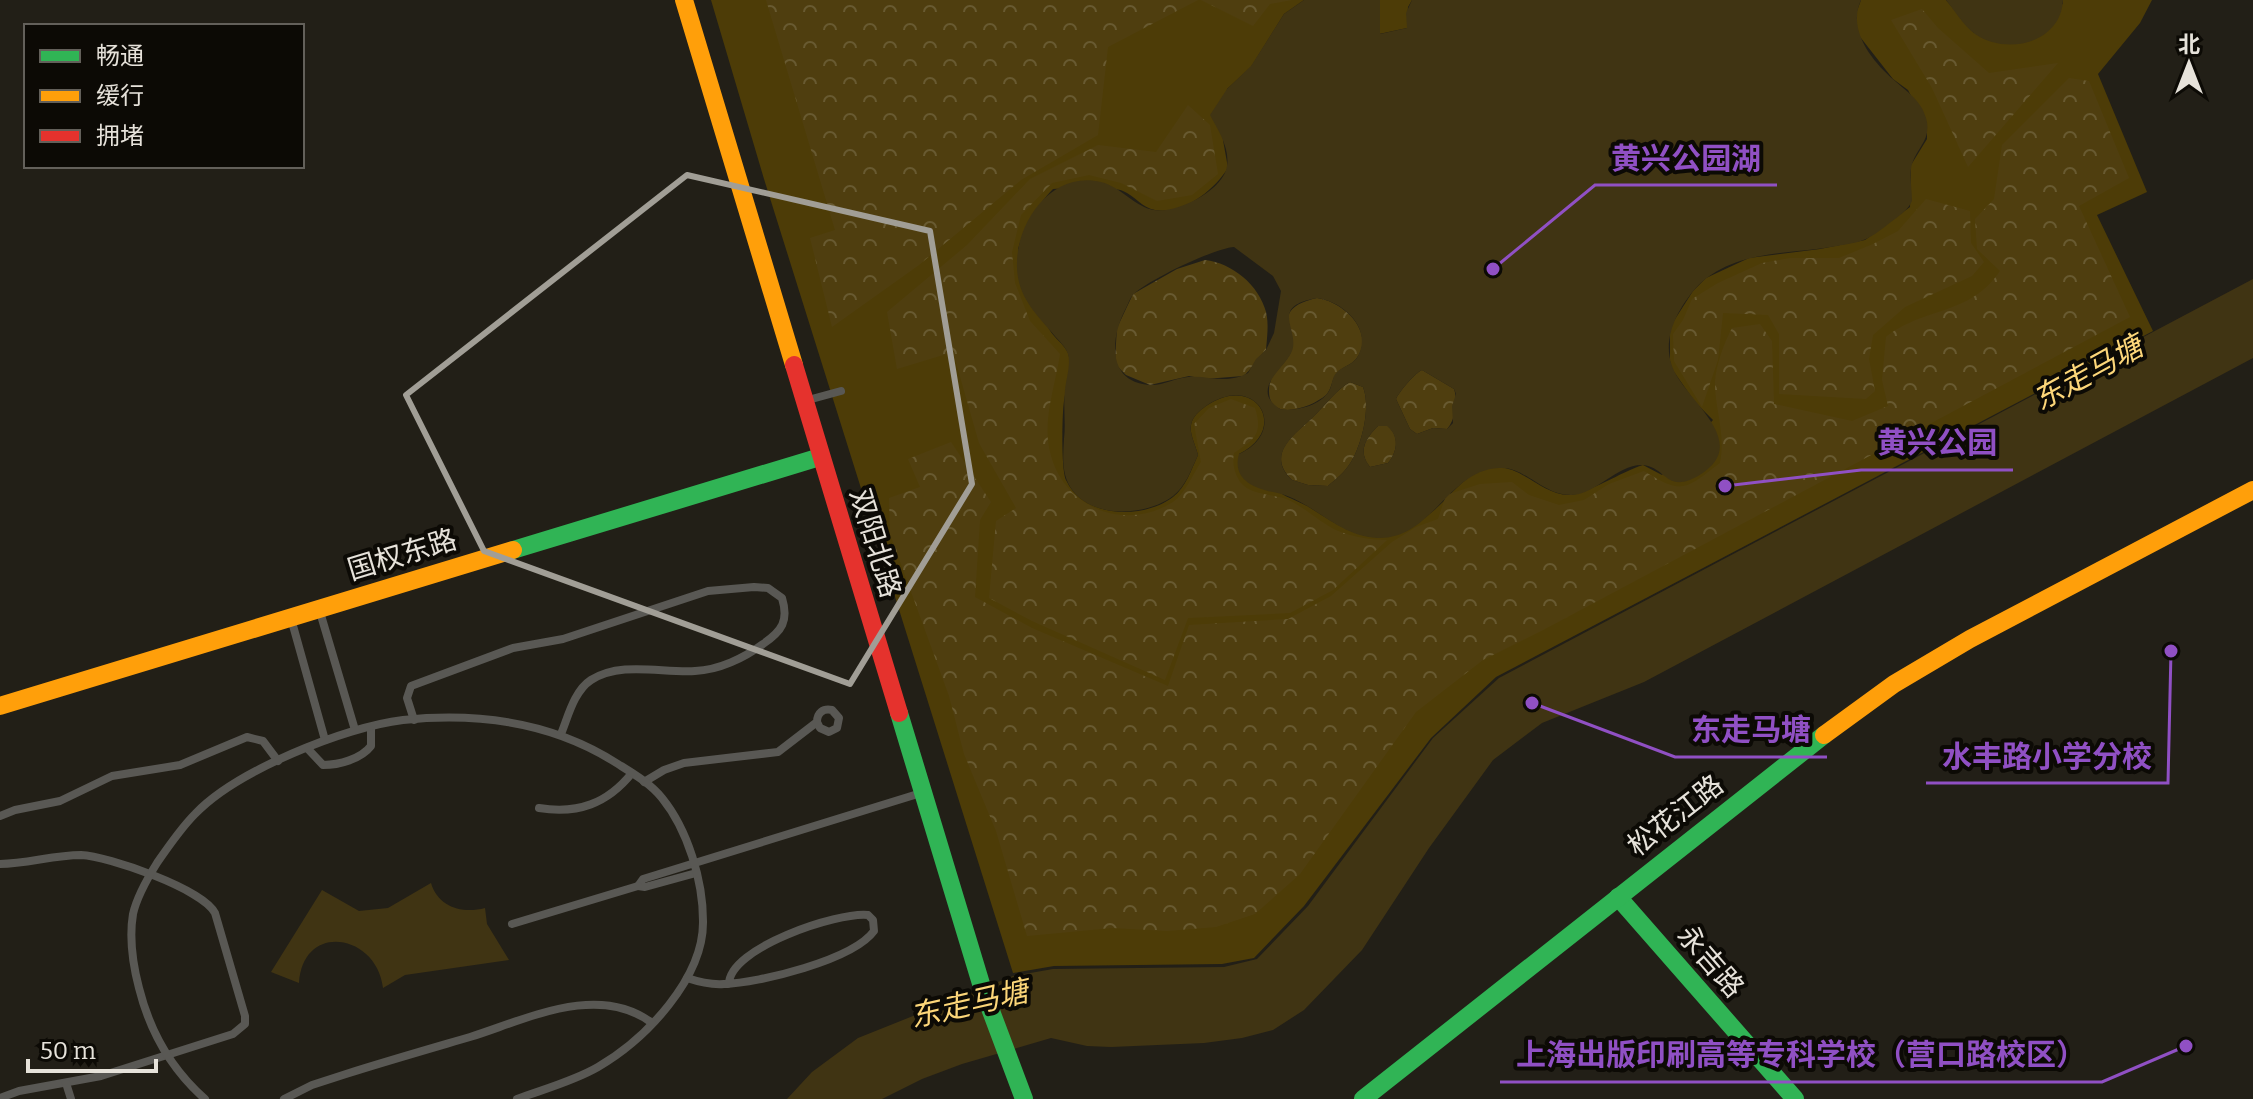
<svg xmlns="http://www.w3.org/2000/svg" width="2253" height="1099" viewBox="0 0 2253 1099" font-family="Bitter,'Noto Sans SC',serif">
	<style>
		.green { fill: #4d3c07 }
		.forest { fill: url(#forest-crowns) }
		.water { fill: #403413; fill-rule: evenodd }
		.lines { fill: none; stroke-linecap: round; stroke-linejoin: round }
		.lane { stroke: #595854; stroke-width: 8 }
		.fast { stroke: #30b455; stroke-width: 18 }
		.slow { stroke: #ff9f0a; stroke-width: 18 }
		.jam { stroke: #e5322d; stroke-width: 18 }
		.marked { fill: none; stroke: #a19e96; stroke-width: 6; stroke-linejoin: round }
		.labels { text-anchor: middle; stroke-width: 8; stroke-linejoin: round; paint-order: stroke }
		.street-label { font-size: 28px; fill: #e6e2da; stroke: #0c0a05 }
		.water-label { font-size: 30px; font-style: italic; fill: #fcd679; stroke: #0c0a05 }
		.leader { fill: none; stroke: #9050c4; stroke-width: 3 }
		.callout-dot { fill: #9050c4; stroke: #0c0a05; stroke-width: 3 }
		.callout-label { font-size: 30px; text-anchor: middle; font-weight: bold; fill: #9050c4; stroke: #0c0a05; stroke-width: 8; stroke-linejoin: round; paint-order: stroke }
	</style>
	<defs>
		<pattern id="forest-crowns" width="20" height="18" patternUnits="userSpaceOnUse" patternTransform="scale(2)"><rect width="20" height="18" fill="#4f3e0f"/><path d="M2 6a3 3 0 1 1 6 0M12 15a3 3 0 1 1 6 0" fill="none" stroke="#685a31"/></pattern>
	</defs>
	<rect width="100%" height="100%" fill="#221f17"/>
	<g class="green">
		<path d="M711,0H1304L1284,14L1251,67L1227,89L1223,140L1228,168C1214,190 1184,215 1155,210C1142,208 1134,195 1123,191C1110,186 1068,189 1053,189C1035,208 1026,224 1018,249C1029,275 1036,304 1049,329C1054,338 1064,344 1068,353C1073,367 1066,387 1064,401C1062,414 1061,469 1066,480C1083,518 1143,520 1173,497C1186,487 1191,470 1198,455C1196,446 1189,433 1191,425C1192,417 1200,410 1206,406C1256,372 1290,429 1239,454C1252,466 1265,481 1279,492C1289,499 1302,502 1312,509C1359,539 1384,552 1432,512C1451,497 1464,473 1490,468C1520,462 1539,494 1569,495C1585,495 1623,471 1643,465L1662,475L1713,420L1695,402L1672,369L1670,361V327L1693,291L1706,278L1749,258L1820,249L1865,240L1910,207L1911,165L1927,139V127L1908,90L1893,79L1857,33V11L1861,0H1946L1974,33L2063,4V0H2152L2140,23L2098,74L2147,192L2097,215L2153,331L1496,677L1431,738L1304,906L1254,958L1222,964L1054,966L1013,973L764,179Z"/>
		<path d="M1380,0H1412L1408,7L1407,28L1379,34Z"/>
	</g>
	<g class="forest">
		<path d="M766,0H1198L1108,47L1098,135L1021,180L919,265L832,327L810,238L835,230Z"/>
		<path d="M1201,0H1292L1270,4L1253,26Z"/>
		<path d="M1922,9L1938,28L1989,73L2058,63L1968,167L1932,88L1891,20Z"/>
		<path d="M2069,78L2089,81L2129,178L2079,206L2130,317L1545,629L1483,660L1416,712L1300,874L1255,914L1216,927L1167,931L1112,928L1027,936L996,831L964,754L949,696L890,534L889,498L920,487L908,459L951,442L991,502L980,520L975,597L1032,628L1168,686L1189,625L1288,619L1331,596L1392,542L1416,527L1438,519L1446,495L1480,484L1512,482L1529,495L1559,505L1584,500L1609,484L1644,471C1682,495 1685,490 1720,463C1726,433 1715,411 1715,382C1716,365 1724,343 1732,328L1760,324L1772,341L1774,404L1852,421L1888,406L1882,380L1886,337C1923,307 1970,316 2000,271L1977,249L1975,219L1994,199L2002,145Z"/>
		<path d="M1188,105L1210,125L1218,174L1192,195L1157,201L1121,183L1089,175L1052,183L1021,215L1012,252L1015,283L1030,321L1060,354C1055,388 1041,422 1051,456C1066,509 1126,532 1173,502C1185,494 1193,474 1201,462L1194,424L1209,408L1231,399L1255,408C1263,434 1255,439 1234,453C1232,463 1234,473 1240,482C1250,495 1272,494 1286,499C1305,507 1320,523 1338,531C1353,537 1371,540 1387,540L1333,590L1290,613L1188,618L1165,680L1032,621L989,598L996,521L1016,508L979,443L953,352L897,369L887,312L967,245L1030,179L1098,145L1156,152Z"/>
		<path d="M1926,199L1970,211L1971,243L1984,262L1972,276L1905,307L1873,335L1869,359L1875,391L1866,399L1779,394V334L1768,315L1723,313L1718,360L1702,407L1674,361L1673,334L1683,320L1692,299L1718,283L1762,263L1790,258H1839L1873,244L1898,231Z"/>
		<path d="M1205,260C1232,263 1259,285 1266,312C1269,324 1267,338 1266,350C1258,357 1250,372 1243,376L1205,379L1189,376L1150,385L1126,375L1118,367L1115,359L1117,328L1133,294L1177,269Z"/>
		<path d="M1317,298C1342,301 1377,332 1356,359C1351,365 1342,367 1337,373C1331,380 1332,389 1326,395C1311,408 1268,423 1269,390C1269,371 1289,364 1292,348C1294,337 1284,322 1290,312C1295,304 1308,300 1317,298Z"/>
		<path d="M1422,370L1454,389C1458,400 1455,421 1447,429L1433,428L1417,434L1410,429L1396,399C1399,392 1415,373 1422,370Z"/>
		<path d="M1350,382L1363,387C1371,407 1362,444 1351,462C1345,472 1336,479 1328,486L1308,485L1292,480C1263,452 1299,432 1317,413C1328,402 1336,390 1350,382Z"/>
		<path d="M1378,426H1388C1399,436 1398,451 1388,463L1370,467C1357,451 1366,438 1378,426Z"/>
	</g>
	<g class="water">
		<path d="M1304,0H1380V34L1407,28L1406,13L1412,0H1861C1847,30 1872,61 1894,80C1907,92 1921,100 1926,118C1932,139 1918,146 1912,164C1909,174 1912,190 1912,201C1908,210 1899,216 1891,222C1883,228 1875,235 1866,239C1858,243 1846,244 1837,246C1789,255 1731,249 1695,289C1677,310 1662,339 1672,366C1684,400 1755,443 1698,476C1666,494 1666,467 1643,465C1617,464 1596,495 1571,495C1542,495 1525,466 1499,468C1448,470 1432,540 1377,538C1336,536 1312,499 1273,492C1252,488 1232,478 1239,454C1290,431 1257,371 1206,406C1200,410 1192,417 1191,425C1189,433 1196,446 1198,455C1191,470 1186,486 1173,496C1147,516 1094,519 1073,491C1061,475 1063,457 1064,439C1066,422 1063,407 1065,390C1066,379 1071,365 1068,354C1066,347 1059,341 1054,335C1036,314 1018,297 1017,268C1015,222 1052,170 1101,182C1121,187 1135,207 1154,210C1177,214 1224,190 1227,166C1230,148 1218,130 1210,115L1227,89L1251,66L1284,14ZM1234,247L1273,276L1281,291L1274,333L1266,350L1256,359L1248,373C1225,385 1209,375 1188,377C1175,378 1164,385 1152,385C1107,384 1110,339 1125,310C1128,305 1130,297 1134,294C1148,280 1215,248 1234,247ZM1317,298C1342,301 1373,328 1358,356C1354,364 1344,366 1338,371C1332,376 1333,382 1330,389C1323,405 1296,412 1280,409C1249,389 1285,369 1292,351C1300,328 1268,307 1317,298ZM1422,370L1454,389L1456,394L1452,406L1453,423L1447,429L1433,428L1417,434L1410,429L1396,399C1399,392 1415,373 1422,370ZM1350,382L1363,387C1371,407 1362,444 1351,462C1345,472 1336,479 1328,486L1308,485L1292,480C1263,453 1299,432 1317,413C1328,402 1336,390 1350,382ZM1378,426H1387C1399,436 1398,451 1388,463L1370,467C1357,451 1366,438 1378,426Z"/>
		<path d="M1946,0H2063C2061,43 2007,56 1975,34C1963,25 1955,11 1946,0Z"/>
		<path d="M2253,279V358L1644,682L1542,723L1493,760L1429,848L1362,950L1304,1010L1273,1030L1242,1038L1204,1043L1111,1047L1087,1046L1051,1038L962,1064L922,1079L882,1099H787L812,1072L858,1038L1013,976L1053,969L1224,967L1257,959L1308,906L1433,738L1499,678Z"/>
		<path d="M431,883C438,907 462,914 485,908L487,924L509,960L405,975L383,988C377,934 303,921 299,983L271,972L322,890L359,911L388,908Z"/>
	</g>
	<g class="lines">
		<g class="lane">
			<path d="M808,400L841,391"/>
			<path d="M320,612L355,730"/>
			<path d="M292,622L325,740"/>
			<path d="M414,720L407,698L411,686L513,648L563,639L708,591L754,587L768,588L782,598C789,621 782,631 763,644C744,658 719,670 695,671C661,673 621,661 591,680C574,691 568,717 561,734"/>
			<path d="M307,748L323,765C339,765 361,759 371,746V727"/>
			<path d="M644,782L664,770L684,763L778,752L817,722C817,713 823,708 832,710L839,718L837,728L829,732L820,728L817,722"/>
			<path d="M539,808C578,814 607,804 632,773"/>
			<path d="M0,816L15,810L60,801L112,776L180,765L247,737L263,741L278,761"/>
			<path d="M0,864C27,864 53,855 81,855C108,856 203,889 215,913L245,1016V1024L233,1034L101,1076L19,1091L0,1098"/>
			<path d="M696,873L645,887L638,886L643,879L921,793"/>
			<path d="M512,924L638,886"/>
			<path d="M687,978C699,982 711,985 724,984C759,983 853,960 874,931L873,920L868,915C837,912 729,948 729,984"/>
			<path d="M66,1083L71,1099"/>
			<path d="M205,1099C171,1069 150,1032 139,988C133,965 129,938 133,914C137,896 147,879 157,863C168,847 181,828 195,814C236,771 344,727 403,720C480,712 553,722 618,764C634,774 651,784 662,798C688,830 703,881 703,921C704,978 646,1039 598,1067C574,1081 544,1089 517,1099"/>
			<path d="M284,1099L312,1085L346,1074C387,1061 429,1049 470,1037C525,1020 598,982 652,1023"/>
		</g>
		<g class="fast">
			<path d="M513,550L820,457"/>
			<path d="M899,713L982,987L1024,1099"/>
			<path d="M1618,897L1795,1099"/>
			<path d="M1363,1099L1824,735"/>
		</g>
		<g class="slow">
			<path d="M684,0L794,365"/>
			<path d="M0,706L513,550"/>
			<path d="M1824,735L1894,684L1970,639L2253,490"/>
		</g>
		<path class="jam" d="M794,365L899,713"/>
	</g>
	<path class="marked" d="M687,175L930,231L972,484L850,684L484,551L406,395Z"/>
	<g class="labels">
		<g class="street-label">
			<text transform="translate(876 543) rotate(73)" y="10">双阳北路</text>
			<text transform="translate(402 554) rotate(-17)" y="10">国权东路</text>
			<text transform="translate(1675 815) rotate(-38)" y="10">松花江路</text>
			<text transform="translate(1711 961) rotate(49)" y="10">永吉路</text>
		</g>
		<g class="water-label">
			<text transform="translate(2088 373) rotate(-29)" y="10">东走马塘</text>
			<text transform="translate(969 1004) rotate(-13)" y="10">东走马塘</text>
		</g>
	</g>
	<path class="leader" d="M1493 269L1595 185H1777M1725 486L1861 470H2013M1532 703L1675 757H1827M2171 651L2168 783H1926M2186 1046L2102 1082H1500"/>
	<g class="callout-dot">
		<circle cx="1493" cy="269" r="8"/>
		<circle cx="1725" cy="486" r="8"/>
		<circle cx="1532" cy="703" r="8"/>
		<circle cx="2171" cy="651" r="8"/>
		<circle cx="2186" cy="1046" r="8"/>
	</g>
	<g class="callout-label">
		<text x="1686" y="169">黄兴公园湖</text>
		<text x="1937" y="453">黄兴公园</text>
		<text x="1751" y="740">东走马塘</text>
		<text x="2047" y="767">水丰路小学分校</text>
		<text x="1801" y="1065">上海出版印刷高等专科学校（营口路校区）</text>
	</g>
	<rect x="24" y="24" width="280" height="144" fill="#0c0a05" stroke="#63605a" stroke-width="2"/>
	<rect x="40" y="50" width="40" height="12" fill="#30b455" stroke="#63605a" stroke-width="2"/>
	<text x="96" y="64" font-size="24" fill="#e6e2da">畅通</text>
	<rect x="40" y="90" width="40" height="12" fill="#ff9f0a" stroke="#63605a" stroke-width="2"/>
	<text x="96" y="104" font-size="24" fill="#e6e2da">缓行</text>
	<rect x="40" y="130" width="40" height="12" fill="#e5322d" stroke="#63605a" stroke-width="2"/>
	<text x="96" y="144" font-size="24" fill="#e6e2da">拥堵</text>
	<g transform="translate(2189 64)" stroke="#0c0a05" stroke-width="6" paint-order="stroke">
	<path d="M0-6L14 30L0 20L-14 30Z" fill="#e6e2da"/>
	<text y="-12" font-size="22" font-weight="bold" text-anchor="middle" fill="#e6e2da">北</text>
	</g>
	<path d="M28 1059v12h128v-12" fill="none" stroke="#e6e2da" stroke-width="4"/>
	<text x="40" y="1059" font-size="24" fill="#e6e2da" stroke="#0c0a05" stroke-width="6" paint-order="stroke">50 m</text>
</svg>
